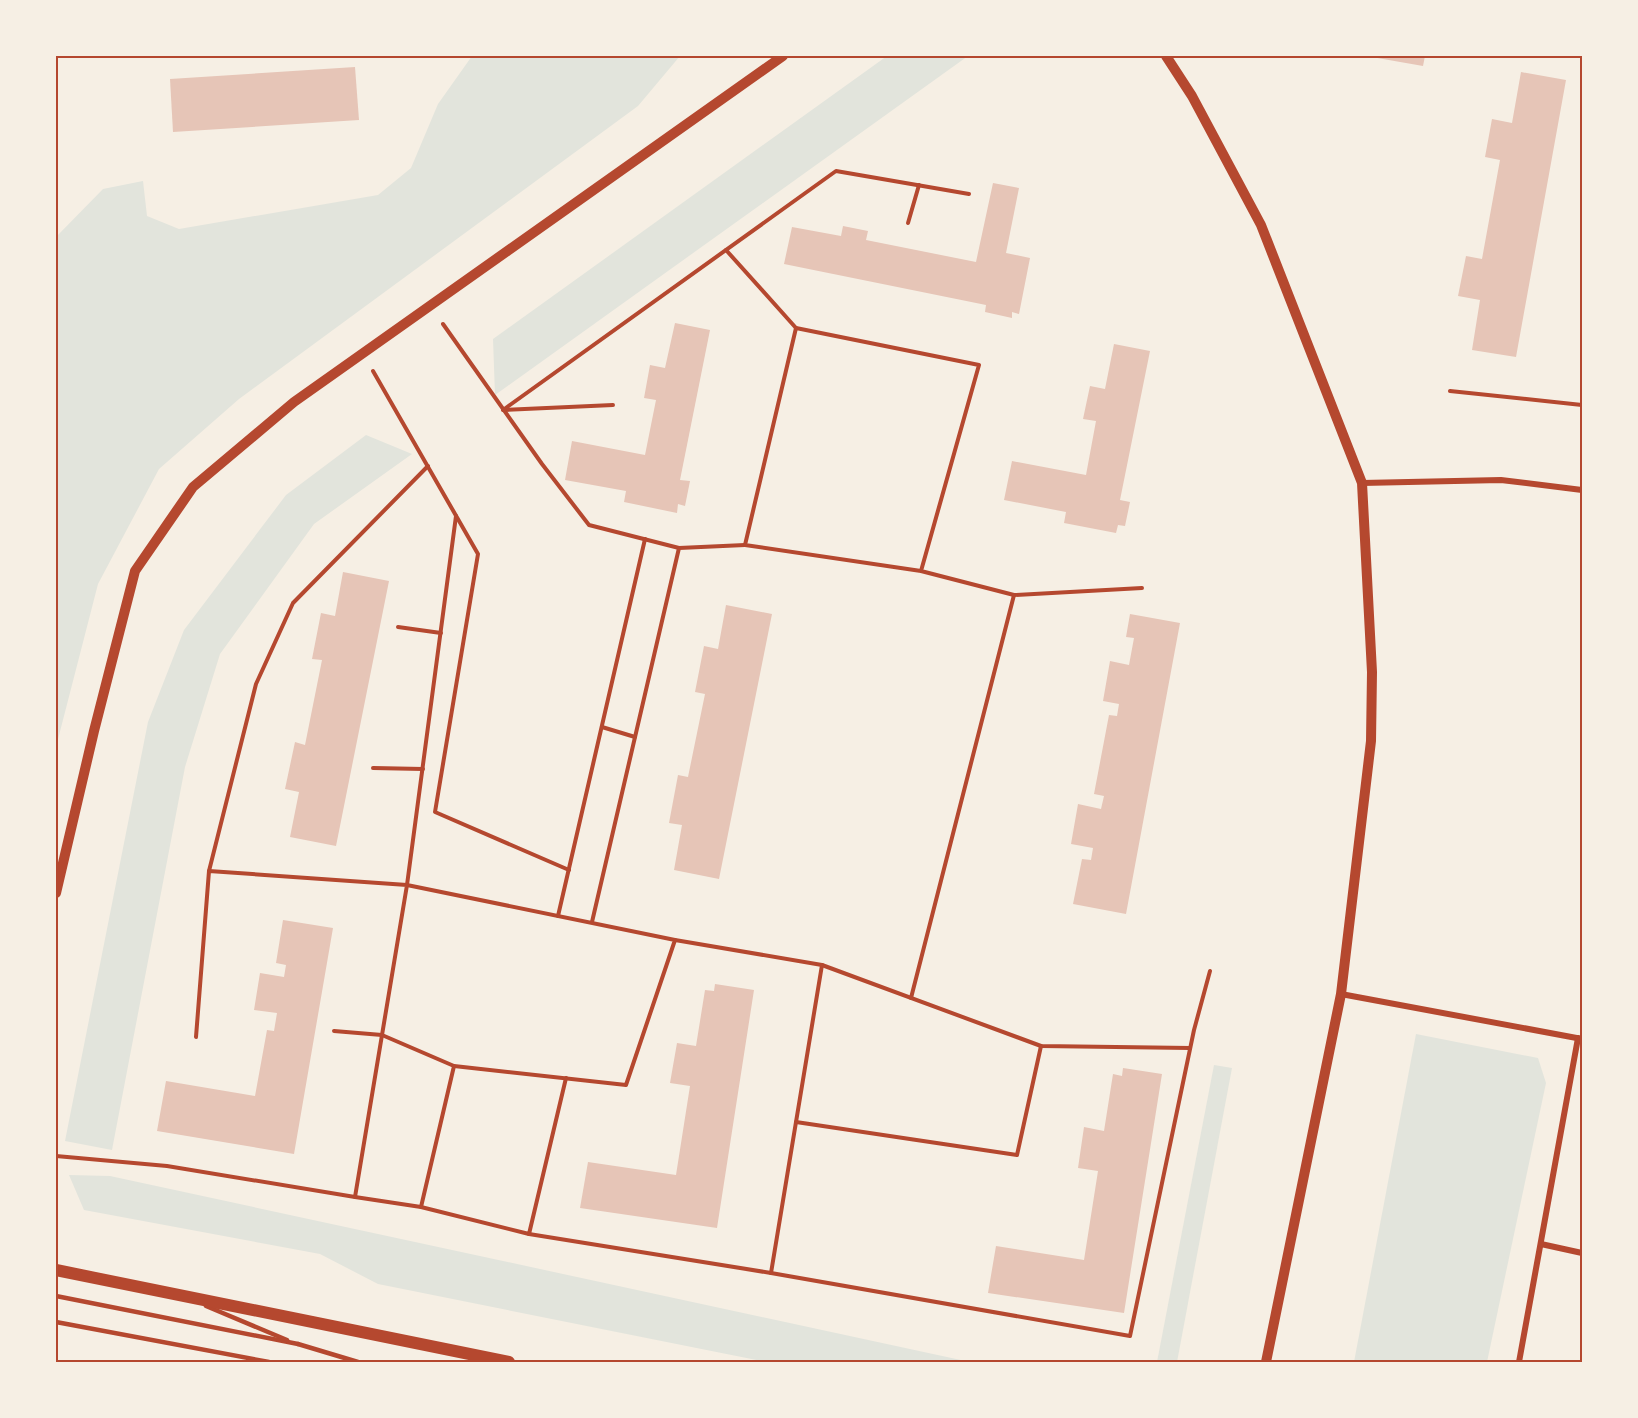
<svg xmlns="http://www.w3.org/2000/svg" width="1638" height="1418" viewBox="0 0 1638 1418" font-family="'Libre Baskerville',serif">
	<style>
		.green { fill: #e2e4dc }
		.building { fill: #e6c5b7 }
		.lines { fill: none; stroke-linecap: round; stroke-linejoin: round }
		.path { stroke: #b5482f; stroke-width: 4 }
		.service { stroke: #b5482f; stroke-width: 4.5 }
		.minor { stroke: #b5482f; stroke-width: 6 }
		.tertiary { stroke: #b5482f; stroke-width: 10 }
		.secondary { stroke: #b5482f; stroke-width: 12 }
		.neatline { fill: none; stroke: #b5482f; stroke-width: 2 }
	</style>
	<rect width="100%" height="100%" fill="#f6efe4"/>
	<g class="green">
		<path d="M472,56H680L638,106L239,399L159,469L98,584L56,747V237L103,189L143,181L147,216L179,229L378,195L411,168L438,104Z"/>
		<path d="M887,56H968L495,395L493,339Z"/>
		<path d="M366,435L412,454L314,524L220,654L185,767L112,1150L65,1141L148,722L184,630L286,495Z"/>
		<path d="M1416,1034L1538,1058L1546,1083L1487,1362H1354Z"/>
		<path d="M1214,1065L1232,1068L1177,1362H1157Z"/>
		<path d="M69,1175L110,1176L970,1362H766L378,1284L320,1254L84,1210Z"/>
	</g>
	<g class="building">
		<path d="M1366,56H1425L1423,66Z"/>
		<path d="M355,67L359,120L173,132L170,79Z"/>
		<path d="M1521,72L1566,80L1516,357L1472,350L1480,300L1458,296L1466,256L1482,259L1500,160L1485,157L1492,119L1512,123Z"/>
		<path d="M993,183L1019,188L1006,253L1030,258L1019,314L1012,312V318L985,312L986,305L784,264L792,227L841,236L843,226L868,231L866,240L976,262Z"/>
		<path d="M675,323L710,330L680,480L690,481L685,506L678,504L677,513L624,502L626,491L565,480L572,441L645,455L656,400L644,398L650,365L665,368Z"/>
		<path d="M1114,344L1150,351L1120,500L1130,502L1125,526L1118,525L1116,533L1064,523L1066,512L1004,500L1012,461L1086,475L1096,421L1083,419L1090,386L1105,389Z"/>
		<path d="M343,572L389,581L336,846L290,837L299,792L285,789L295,742L305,745L322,660L312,659L321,613L335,616Z"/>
		<path d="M726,605L772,614L719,879L674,870L682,825L669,823L678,775L688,777L705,694L695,692L704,646L718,649Z"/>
		<path d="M1130,614L1180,623L1126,914L1073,904L1082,859L1091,860L1093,848L1071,844L1078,804L1101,809L1104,796L1094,794L1109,715L1117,716L1119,704L1103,701L1110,661L1129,665L1134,638L1126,637Z"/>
		<path d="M283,920L333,928L294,1154L157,1131L166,1081L255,1096L267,1030L274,1031L277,1013L254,1010L260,973L284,977L286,965L276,963Z"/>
		<path d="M715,984L754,990L717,1228L580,1208L588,1162L676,1175L690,1086L670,1083L677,1043L696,1046L705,990L714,991Z"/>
		<path d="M1123,1068L1162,1074L1124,1313L988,1293L996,1246L1084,1260L1098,1171L1078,1168L1084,1127L1104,1131L1113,1074L1122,1076Z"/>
	</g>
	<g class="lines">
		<g class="path">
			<path d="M908,223L919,185"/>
			<path d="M726,250L796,328"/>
			<path d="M443,324L542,464L589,525L679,548"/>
			<path d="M373,371L478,554L435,812L569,870"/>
			<path d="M1450,391L1582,405"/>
			<path d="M503,410L836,171L969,194"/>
			<path d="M504,410L613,405"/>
			<path d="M1014,595L1142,588"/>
			<path d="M398,627L441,633"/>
			<path d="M602,727L635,737"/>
			<path d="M373,768L423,769"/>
			<path d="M209,871L256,684L293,603L428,466"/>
			<path d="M558,916L645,539"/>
			<path d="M592,922L679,548L745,545"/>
			<path d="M822,965L1041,1046L1190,1048"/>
			<path d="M911,998L1014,595L921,571L979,365L796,328L745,545L921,571"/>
			<path d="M334,1031L382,1035L454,1066L421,1207L355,1197"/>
			<path d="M454,1066L626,1085L675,940L407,885L456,516"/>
			<path d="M796,1122L1017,1155L1041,1046"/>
			<path d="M56,1156L167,1166L355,1197L407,885L209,871L196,1037"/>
			<path d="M421,1207L529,1234L566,1078"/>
			<path d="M529,1234L771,1273L822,965L675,940"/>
			<path d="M771,1273L1130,1336L1194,1030L1210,971"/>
		</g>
		<g class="service">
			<path d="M56,1296L298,1344"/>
			<path d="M206,1306L287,1340"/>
			<path d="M56,1322L269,1362"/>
			<path d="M298,1344L358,1362"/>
		</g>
		<g class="minor">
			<path d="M1362,483L1501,480L1582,490"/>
			<path d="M1341,994L1582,1039"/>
			<path d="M1541,1244L1582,1253"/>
			<path d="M1519,1362L1578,1038"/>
		</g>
		<g class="tertiary">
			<path d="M1166,56L1192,96L1261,225L1362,483L1372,672L1371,741L1341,994L1266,1362"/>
			<path d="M56,893L94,731L135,571L193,487L294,402L783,56"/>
		</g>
		<path class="secondary" d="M56,1270L509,1362"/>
	</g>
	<rect width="1638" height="1418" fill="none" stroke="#f6efe4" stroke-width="114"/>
	<rect x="57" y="57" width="1524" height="1304" class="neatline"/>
</svg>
